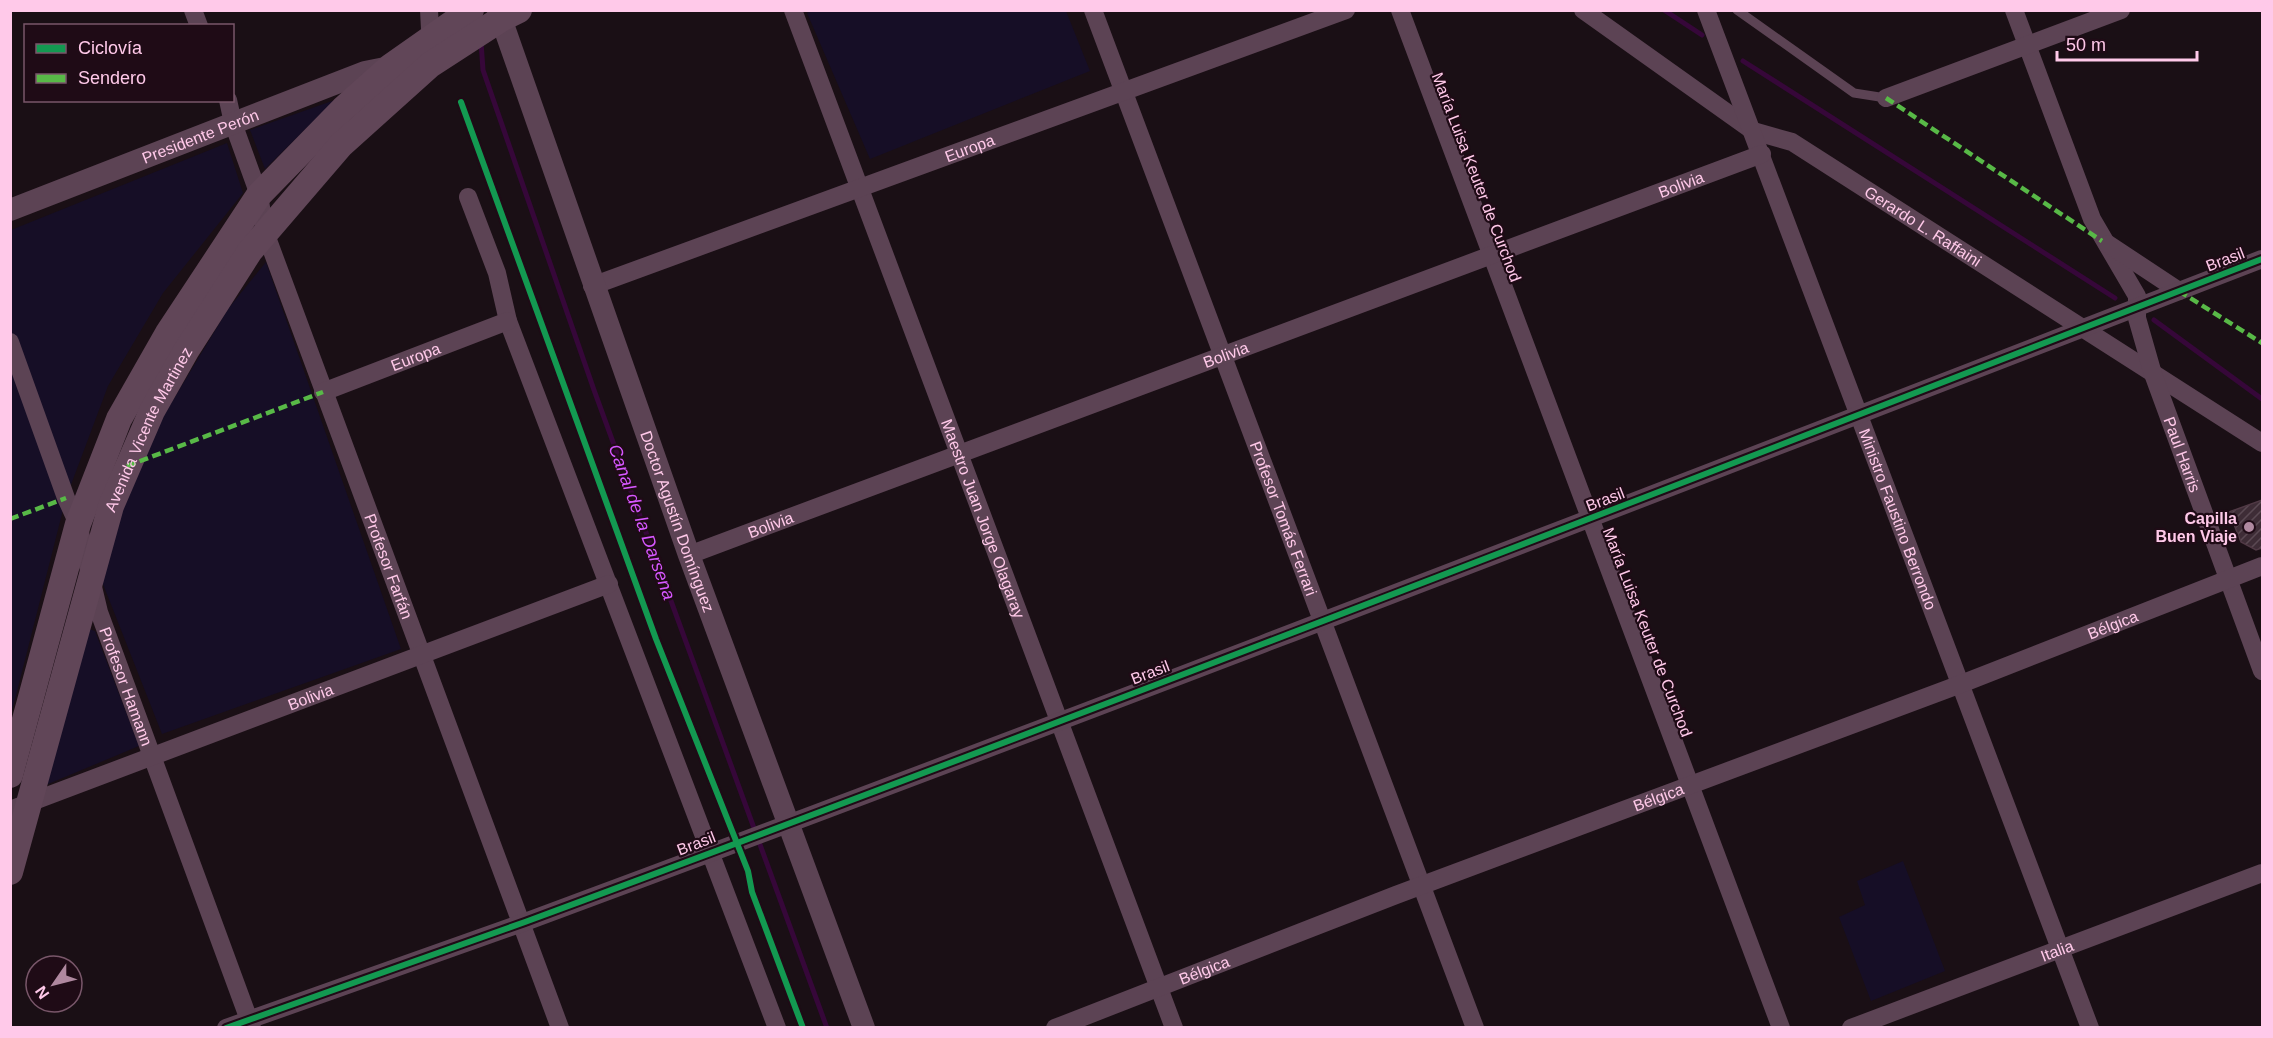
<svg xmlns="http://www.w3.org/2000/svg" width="2273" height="1038" viewBox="0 0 2273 1038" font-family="Arial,sans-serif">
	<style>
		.grass { fill: #160e26 }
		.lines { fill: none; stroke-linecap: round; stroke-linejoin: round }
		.stream { stroke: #360739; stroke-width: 5 }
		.building { fill: url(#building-hatch); stroke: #503945; stroke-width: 1.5 }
		.service { stroke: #5c4354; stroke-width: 9 }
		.minor { stroke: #5c4354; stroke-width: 18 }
		.tertiary { stroke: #5c4354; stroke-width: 22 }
		.secondary { stroke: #614658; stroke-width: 26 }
		.quiet { stroke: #58b947; stroke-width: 4.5; stroke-dasharray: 9 4.5; stroke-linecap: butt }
		.cycleway-casing { stroke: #1f0b16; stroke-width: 10 }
		.cycleway { stroke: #139951; stroke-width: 6 }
		.poi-dot { fill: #af889f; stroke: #1f0b16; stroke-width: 2 }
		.labels { text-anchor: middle; stroke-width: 4.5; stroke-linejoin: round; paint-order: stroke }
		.street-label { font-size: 16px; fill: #ffc9e9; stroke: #1f0b16 }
		.poi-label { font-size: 16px; font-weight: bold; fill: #ffc9e9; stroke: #1f0b16; text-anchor: end }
		.water-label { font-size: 18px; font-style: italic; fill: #d657ff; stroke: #1f0b16 }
	</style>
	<defs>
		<pattern id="building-hatch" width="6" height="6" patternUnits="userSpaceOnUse" patternTransform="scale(1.5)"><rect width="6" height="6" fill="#3e2c36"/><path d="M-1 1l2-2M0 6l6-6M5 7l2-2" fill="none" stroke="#5b4953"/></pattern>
	</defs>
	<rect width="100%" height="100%" fill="#1a0f15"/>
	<g class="grass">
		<path d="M813,10L1066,11L1090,71L870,159L807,13Z"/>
		<path d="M335,100L265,169L250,130Z"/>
		<path d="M227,143L243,193L163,293L108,386L66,498L11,715V230Z"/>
		<path d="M266,262L401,649L162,734L101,579L119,519L161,420L228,309Z"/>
		<path d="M86,628L95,631L139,746L41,787Z"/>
		<path d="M1903,861L1945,971L1871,1001L1839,917L1865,905L1857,881Z"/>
	</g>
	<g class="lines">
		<g class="stream">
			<path d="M1664,10L1702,35"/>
			<path d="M481,42L483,70L594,390L827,1028"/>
			<path d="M1743,61L2115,298"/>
			<path d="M2154,320L2262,399"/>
		</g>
	</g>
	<path class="building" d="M2262,500V548L2256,550L2241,542L2229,512Z"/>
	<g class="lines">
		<path class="service" d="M1737,10L1854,93L1886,98"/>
		<g class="minor">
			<path d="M193,10L199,26"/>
			<path d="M429,10L431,48"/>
			<path id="s1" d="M793,10L1174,1028"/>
			<path id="s2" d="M1093,10L1475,1028"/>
			<path d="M1400,10L1781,1028"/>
			<path id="s3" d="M1583,10L1753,131L1792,142L2262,443"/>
			<path id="s4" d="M1706,10L2090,1028"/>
			<path id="s5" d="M2014,10L2092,219L2137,296V318L2153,374L2262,671"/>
			<path d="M1886,98L2121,10"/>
			<path id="s6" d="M228,100L233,123L259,195L265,232L560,1028"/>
			<path d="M468,197L497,273L508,321L777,1028"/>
			<path d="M2108,244L2179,291"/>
			<path id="s7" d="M592,286C844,196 1094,100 1346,10"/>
			<path id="s8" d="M10,342L66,498L78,524L99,612L252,1028"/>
			<path id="s9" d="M323,392L508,321"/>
			<path id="s10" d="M689,555L1762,154"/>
			<path id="s11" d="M10,810L609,584"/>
			<path d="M226,1028C325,992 425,958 525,922C1106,707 1684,482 2262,259"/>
			<path id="s12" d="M1055,1028L1396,895L1961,684L2262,566"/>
			<path id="s13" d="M1851,1028L2262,873"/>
		</g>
		<g class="tertiary">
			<path id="s14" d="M498,10L689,555L864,1028"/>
			<path id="s15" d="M10,210L365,72L390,67"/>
		</g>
		<g class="secondary">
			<path d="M10,775L78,524L119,419L168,333L259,195L343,109L390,67L471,10"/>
			<path id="s16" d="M10,872L111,506L152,411L186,351L250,251L341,145L430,65L501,19L519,10"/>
		</g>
		<g class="quiet">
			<path d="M1886,98L2102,241"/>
			<path d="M2179,291L2262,343"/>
			<path d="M127,466L323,392"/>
			<path d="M10,519L66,498"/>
		</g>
		<defs>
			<g id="cycleway">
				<path d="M461,102L656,639L748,871L752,892L803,1028"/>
				<path d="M226,1028C325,992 425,958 525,922C1106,707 1684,482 2262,259"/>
			</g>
		</defs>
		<use href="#cycleway" class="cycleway-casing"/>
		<use href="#cycleway" class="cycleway"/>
	</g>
	<circle class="poi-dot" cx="2249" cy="527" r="6"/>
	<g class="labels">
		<g class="street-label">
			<text dy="6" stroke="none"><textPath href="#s15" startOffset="204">Presidente Perón</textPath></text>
			<text dy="6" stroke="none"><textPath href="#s7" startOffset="402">Europa</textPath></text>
			<text transform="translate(1477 177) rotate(69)" y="6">María Luisa Keuter de Curchod</text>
			<text dy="6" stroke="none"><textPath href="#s10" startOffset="1059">Bolivia</textPath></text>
			<text dy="6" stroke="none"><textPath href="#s3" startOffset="405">Gerardo L. Raffaini</textPath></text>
			<text transform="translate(2225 259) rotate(-21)" y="6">Brasil</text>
			<text dy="6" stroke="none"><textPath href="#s10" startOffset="573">Bolivia</textPath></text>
			<text dy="6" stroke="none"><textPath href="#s9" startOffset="99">Europa</textPath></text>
			<text dy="6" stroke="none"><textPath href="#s16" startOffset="465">Avenida Vicente Martinez</textPath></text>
			<text dy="6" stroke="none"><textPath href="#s5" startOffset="478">Paul Harris</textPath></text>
			<text transform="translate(1605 499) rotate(-21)" y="6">Brasil</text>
			<text dy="6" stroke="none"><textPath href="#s1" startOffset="543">Maestro Juan Jorge Olagaray</textPath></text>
			<text dy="6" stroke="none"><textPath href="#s2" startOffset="543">Profesor Tomás Ferrari</textPath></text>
			<text dy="6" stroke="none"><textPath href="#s4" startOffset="544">Ministro Faustino Berrondo</textPath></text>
			<text dy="6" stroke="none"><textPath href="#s14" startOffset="542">Doctor Agustín Domínguez</textPath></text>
			<text dy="6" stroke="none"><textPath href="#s10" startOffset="87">Bolivia</textPath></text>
			<text dy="6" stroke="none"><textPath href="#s6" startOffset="494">Profesor Farfán</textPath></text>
			<text dy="6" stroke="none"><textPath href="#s12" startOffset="1132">Bélgica</textPath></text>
			<text transform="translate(1648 632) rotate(69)" y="6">María Luisa Keuter de Curchod</text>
			<text transform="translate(1150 672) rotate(-21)" y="6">Brasil</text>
			<text dy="6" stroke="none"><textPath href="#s8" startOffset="364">Profesor Hamann</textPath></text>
			<text dy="6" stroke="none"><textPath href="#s11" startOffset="321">Bolivia</textPath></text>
			<text dy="6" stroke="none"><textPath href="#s12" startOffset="646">Bélgica</textPath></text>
			<text transform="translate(696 843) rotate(-21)" y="6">Brasil</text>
			<text dy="6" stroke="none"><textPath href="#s13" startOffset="220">Italia</textPath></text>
			<text dy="6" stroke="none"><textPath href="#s12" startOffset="160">Bélgica</textPath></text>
		</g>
		<g class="poi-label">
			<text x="2237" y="524">Capilla<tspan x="2237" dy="18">Buen Viaje</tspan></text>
		</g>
		<g class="water-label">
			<text transform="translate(642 522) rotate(70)" y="6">Canal de la Darsena</text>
		</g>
	</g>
	<rect width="2273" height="1038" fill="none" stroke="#ffc9e9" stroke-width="24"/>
	<rect x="24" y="24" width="210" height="78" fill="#1f0b16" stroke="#79576a" stroke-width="1.5"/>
	<rect x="36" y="44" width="30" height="9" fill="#139951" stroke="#79576a" stroke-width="1.5"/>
	<text x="78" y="54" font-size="18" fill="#ffc9e9">Ciclovía</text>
	<rect x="36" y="74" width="30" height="9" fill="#58b947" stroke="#79576a" stroke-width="1.5"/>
	<text x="78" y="84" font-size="18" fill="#ffc9e9">Sendero</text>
	<g transform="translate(54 984) rotate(235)"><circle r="28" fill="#1f0b16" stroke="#79576a" stroke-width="1.5"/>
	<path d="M0-4.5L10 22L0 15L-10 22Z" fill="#af889f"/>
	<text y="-9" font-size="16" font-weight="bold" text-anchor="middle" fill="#ffc9e9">N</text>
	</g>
	<path d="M2057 51v9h140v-9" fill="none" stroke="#ffc9e9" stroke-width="3"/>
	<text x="2066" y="51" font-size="18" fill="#ffc9e9" stroke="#1f0b16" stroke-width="4.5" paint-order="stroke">50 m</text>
</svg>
